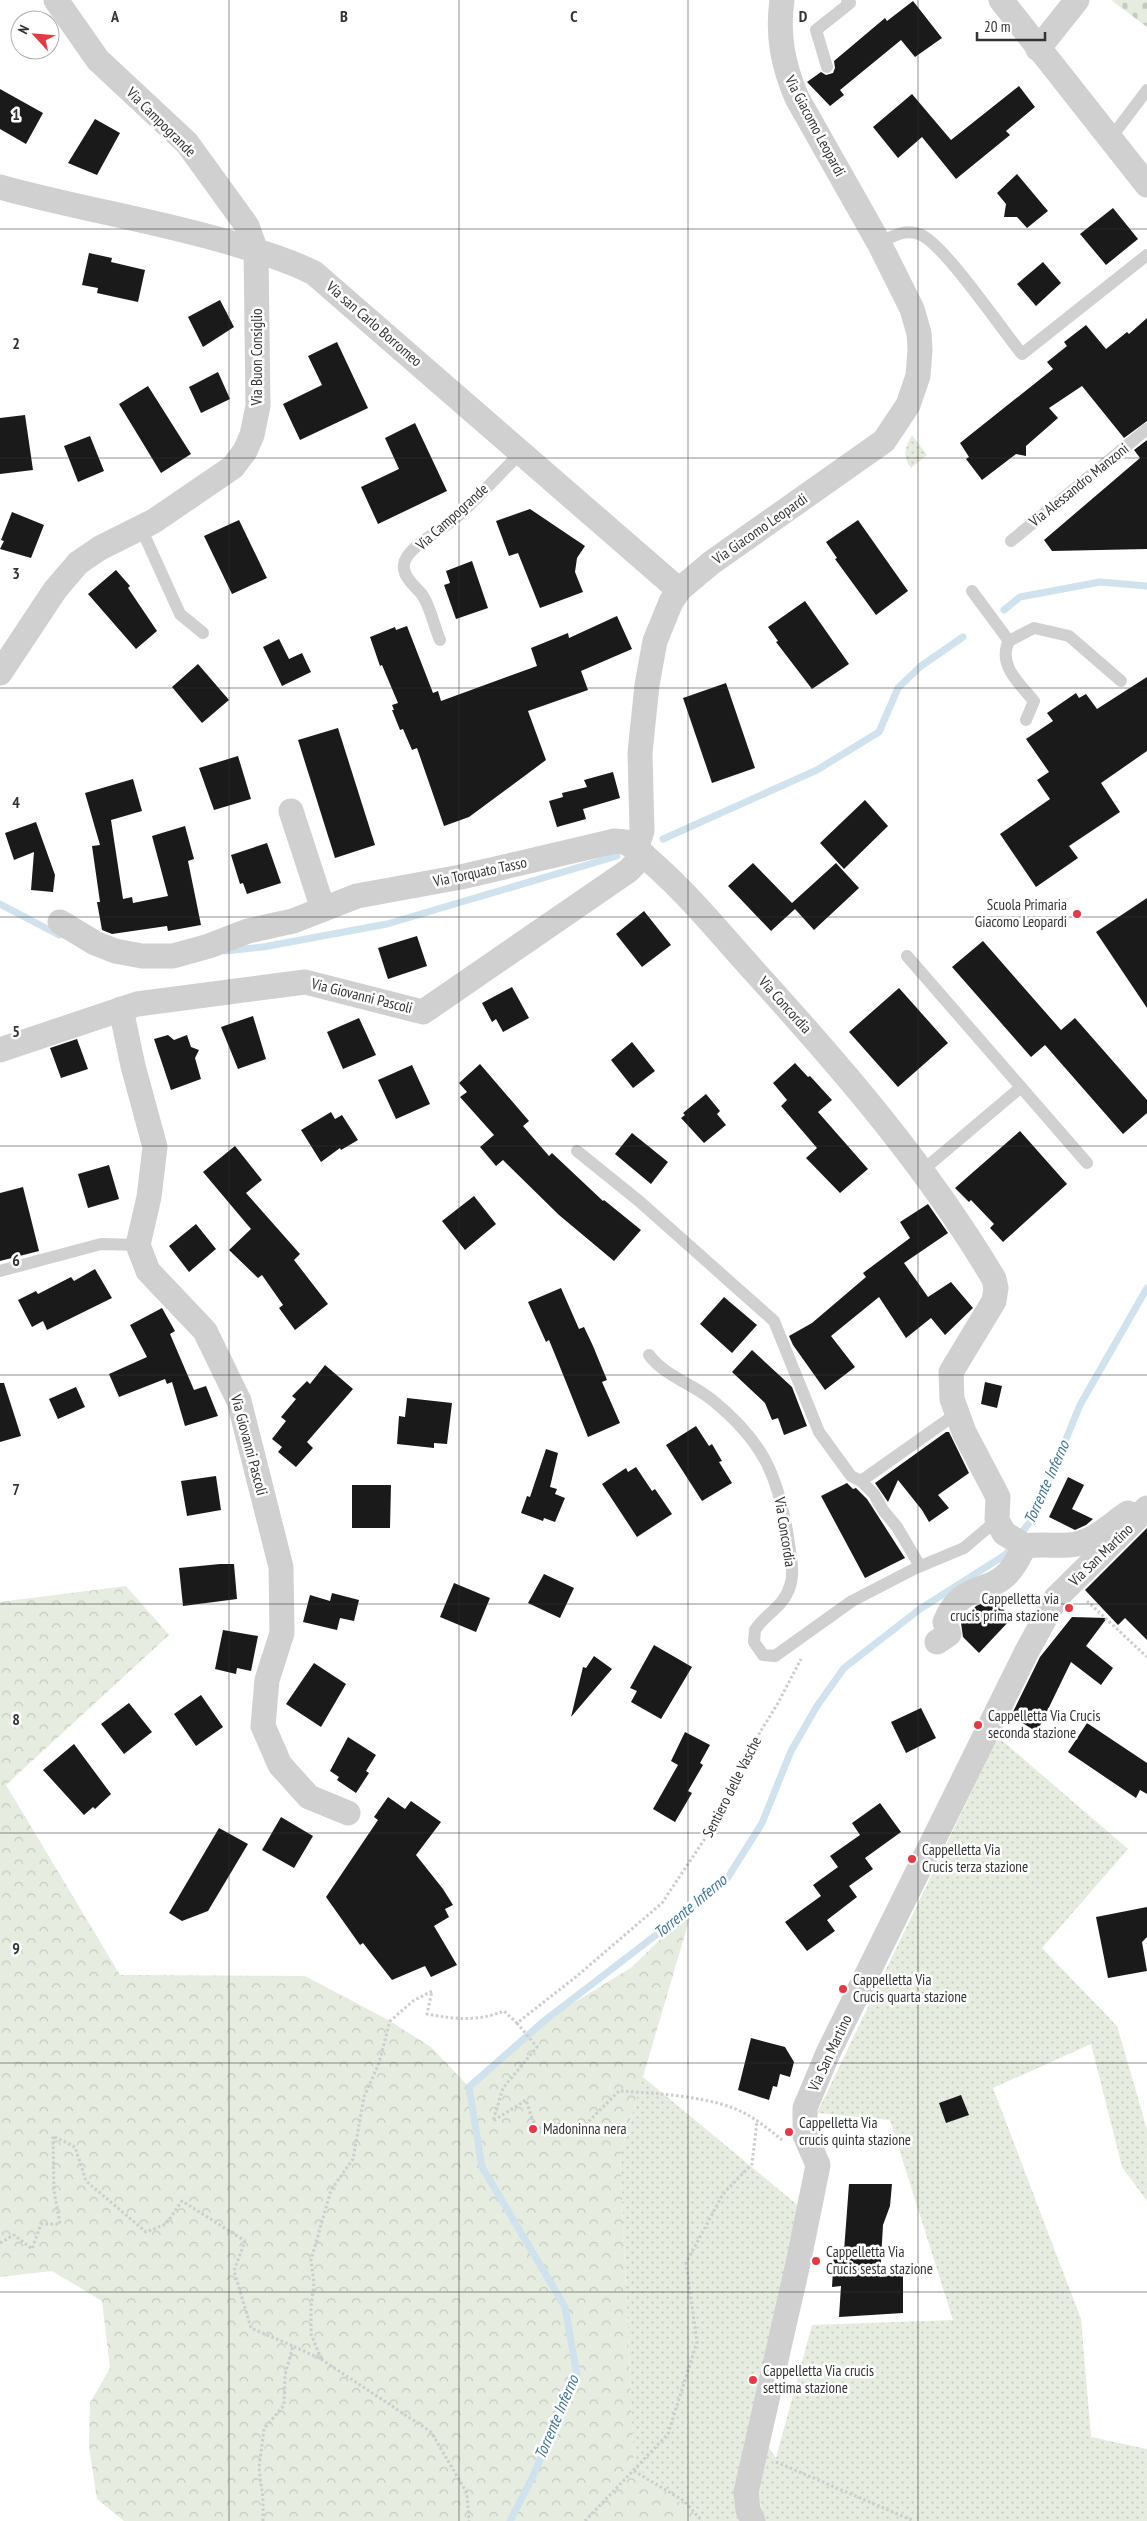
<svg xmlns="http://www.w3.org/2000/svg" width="1147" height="2521" viewBox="0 0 1147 2521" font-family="'PT Sans Narrow',sans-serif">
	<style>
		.grass { fill: url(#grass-dots) }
		.forest { fill: url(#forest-crowns) }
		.cemetery { fill: url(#cemetery-stones) }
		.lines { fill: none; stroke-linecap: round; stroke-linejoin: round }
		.stream { stroke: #cfe2ee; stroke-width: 7 }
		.building { fill: #1a1a1a }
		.path { stroke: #cdcdcd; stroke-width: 3; stroke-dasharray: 2.5 2.5; stroke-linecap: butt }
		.lane { stroke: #d0d0d0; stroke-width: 12 }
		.street { stroke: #d0d0d0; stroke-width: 25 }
		.grid { fill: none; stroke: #333; stroke-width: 1; stroke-opacity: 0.55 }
		.poi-dot { fill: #e63946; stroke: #fff; stroke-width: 2 }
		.labels { text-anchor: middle; stroke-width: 5; stroke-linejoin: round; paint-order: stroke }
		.street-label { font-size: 15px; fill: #333; stroke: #fff }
		.poi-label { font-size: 15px; fill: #333; stroke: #fff; text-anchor: start }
		.water-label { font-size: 16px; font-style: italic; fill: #3f7597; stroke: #fff }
		.grid-label { font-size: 16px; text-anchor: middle; font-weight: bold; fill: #333; stroke: #fff; stroke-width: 5; stroke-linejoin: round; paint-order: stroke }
	</style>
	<defs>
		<pattern id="grass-dots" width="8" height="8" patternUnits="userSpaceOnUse" patternTransform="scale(1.25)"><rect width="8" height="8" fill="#e6ecdf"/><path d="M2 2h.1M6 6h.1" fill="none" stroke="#c6cbc0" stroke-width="1.8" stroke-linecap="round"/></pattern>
		<pattern id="forest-crowns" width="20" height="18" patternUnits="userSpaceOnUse" patternTransform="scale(1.25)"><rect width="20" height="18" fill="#e6ecdf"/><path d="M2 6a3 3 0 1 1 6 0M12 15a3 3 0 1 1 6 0" fill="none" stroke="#c6cbc0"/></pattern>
		<pattern id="cemetery-stones" width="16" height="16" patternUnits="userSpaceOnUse" patternTransform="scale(1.25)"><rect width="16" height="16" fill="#e6ecdf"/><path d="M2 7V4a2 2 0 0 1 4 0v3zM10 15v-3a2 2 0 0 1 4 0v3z" fill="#c6cbc0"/></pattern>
	</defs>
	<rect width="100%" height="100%" fill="#fff"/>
	<g class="grass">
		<path d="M912,435L927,455L911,468C902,457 905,446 912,435Z"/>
		<path d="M998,1737L1128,1849L1042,1948L1117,2026L1147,2129V2201L1122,2167L1091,2044L993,2088L1081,2319L1091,2437L1147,2449V2521H764L757,2491L764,2441L776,2458L812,2325L953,2320L890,2120L817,2113Z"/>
		<path d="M643,2077L800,2207L741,2521H704L634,2466L620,2155Z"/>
	</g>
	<path class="forest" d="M126,1586L169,1635L6,1785L120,1975L305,1976L390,2021L431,2047L469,2087L544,2021L632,1967L693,1907L620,2155L634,2466L704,2521H124L97,2499L89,2447L90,2403L110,2368L102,2301L52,2271L0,2277V1602Z"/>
	<path class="cemetery" d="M1111,0H1147V27Z"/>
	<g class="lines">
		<g class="stream">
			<path d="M1004,610L1020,597L1100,582L1147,586"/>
			<path d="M663,839L817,770L879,732L898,688L921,666L963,637"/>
			<path d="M0,904L59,935"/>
			<path d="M225,951L263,947L387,924L617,856"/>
			<path d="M1019,1536L1029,1523L1044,1493L1080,1405L1147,1288"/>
			<path d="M510,2521L533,2476L577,2375L565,2307L482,2167L469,2087L544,2021L725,1882L762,1823L791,1751L817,1706L844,1668L920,1609L1005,1555L1012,1547"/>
		</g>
	</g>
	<g class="building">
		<path d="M913,1L942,38L915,57L901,40L840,90L844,95L830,106L807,82L821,72L826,75L833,73L835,68L834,61L885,18L887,21Z"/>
		<path d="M1019,86L1035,107L1006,131L1010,135L956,179L922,137L898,158L873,127L912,94L951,140Z"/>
		<path d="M0,89L43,113L26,144L0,129Z"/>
		<path d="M95,119L120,133L97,175L68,163Z"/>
		<path d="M1017,174L1048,211L1027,228L1017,217H1004L1006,204L997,193Z"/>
		<path d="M1113,208L1138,239L1106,265L1080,234Z"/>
		<path d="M89,253L112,258L111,262L145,270L138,302L97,293L98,288L82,285Z"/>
		<path d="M1043,262L1061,283L1036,306L1017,284Z"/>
		<path d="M220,300L234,327L203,347L188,317Z"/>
		<path d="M1147,318V421L1124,438L1082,386L1049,408L1058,418L1026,446V456L1016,454L982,480L966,459L969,457L960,443L1053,369L1047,362L1067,346L1064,342L1086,325L1106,349L1127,332L1129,334Z"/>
		<path d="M337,342L368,408L300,440L283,404L322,385L308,356Z"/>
		<path d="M218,372L230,399L201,413L189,387Z"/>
		<path d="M148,386L191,454L161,473L119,404Z"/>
		<path d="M25,415L33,470L0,474V418Z"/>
		<path d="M415,423L447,491L378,524L361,487L399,469L385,438Z"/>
		<path d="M90,436L104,471L78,482L64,446Z"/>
		<path d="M1147,440V549L1052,551L1044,540L1140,458L1134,450Z"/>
		<path d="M530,509L585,546L577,558L575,572L583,592L540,608L518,553L509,556L496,521Z"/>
		<path d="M12,512L44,525L31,558L0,549L4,541L1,540Z"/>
		<path d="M239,520L267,578L232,594L204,536Z"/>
		<path d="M858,520L908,591L876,615L835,559L837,558L826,542Z"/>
		<path d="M472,561L488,608L456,619L444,585L450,583L446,571Z"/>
		<path d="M116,570L130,586L128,588L157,631L136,649L88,594Z"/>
		<path d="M805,601L849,664L812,689L776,642L778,641L768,627Z"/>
		<path d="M617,616L632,649L581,671L588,690L528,711L546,760L469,817L444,826L417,748L412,750L403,729L400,730L392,710H394L392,705L398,703L382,665L380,666L370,637L395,627L396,630L407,626L433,693L438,691L441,701L537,666L531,648L568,633L569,638Z"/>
		<path d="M279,639L289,659L302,653L311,672L282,686L263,647Z"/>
		<path d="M198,664L229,700L202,723L172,687Z"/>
		<path d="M1147,677V751L1101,783L1120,812L1069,846L1078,858L1036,887L1000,834L1050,799L1037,780L1049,772L1026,739L1053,721L1047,713L1076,693L1079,698L1086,694L1097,709Z"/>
		<path d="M726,683L755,768L712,783L683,698Z"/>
		<path d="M338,728L375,845L335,858L298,740Z"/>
		<path d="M238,756L251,799L214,810L199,768Z"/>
		<path d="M613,772L620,798L583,809L586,819L557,827L549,801L563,797L562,793L587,787L584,780Z"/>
		<path d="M133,779L142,811L111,820L123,899L132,897L133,903L168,896L152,836L185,826L194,859L188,861L201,925L168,931L167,926L112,934L102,930L97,902H100L92,846L100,845L85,793Z"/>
		<path d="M865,800L888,826L844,869L820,843Z"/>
		<path d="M36,822L55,875L53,892L31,890L34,852L14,860L5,833Z"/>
		<path d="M267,843L281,883L247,894L243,883L240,884L231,855Z"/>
		<path d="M753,863L792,903L836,863L859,888L814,930L795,909L771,931L728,886Z"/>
		<path d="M1147,898V1008L1096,932Z"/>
		<path d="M644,911L671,945L642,967L616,934Z"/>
		<path d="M417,936L427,966L388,979L378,948Z"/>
		<path d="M983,941L1061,1030L1075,1018L1147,1100V1113L1123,1134L1045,1045L1031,1057L952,967Z"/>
		<path d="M512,987L529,1018L503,1032L496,1019L492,1022L482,1003Z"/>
		<path d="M899,988L948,1043L898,1087L849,1032Z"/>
		<path d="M253,1016L266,1059L238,1069L221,1027Z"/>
		<path d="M359,1018L376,1055L343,1069L327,1032Z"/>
		<path d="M168,1035L174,1040L187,1035L191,1047L199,1050L195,1058L201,1079L171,1090L154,1039Z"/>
		<path d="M77,1039L88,1069L61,1078L50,1048Z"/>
		<path d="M632,1042L655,1071L633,1088L611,1060Z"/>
		<path d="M795,1063L808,1077L810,1076L832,1100L818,1112L868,1169L840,1193L806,1158L817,1148L781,1106L787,1100L773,1083Z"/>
		<path d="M480,1064L529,1121L523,1126L549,1156L552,1153L603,1201L604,1200L641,1230L614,1261L559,1215L503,1160L496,1166L480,1147L494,1135L460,1097L467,1092L459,1083Z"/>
		<path d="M412,1065L430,1104L396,1119L378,1080Z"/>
		<path d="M706,1094L720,1111L717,1114L726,1125L704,1143L681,1118L685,1115L683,1113Z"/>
		<path d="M331,1112L335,1119L342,1115L358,1140L341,1150L340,1148L321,1162L301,1130Z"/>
		<path d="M1020,1131L1067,1184L1003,1242L990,1228L994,1224L971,1200L969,1202L955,1188Z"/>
		<path d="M632,1133L668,1162L651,1184L615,1154Z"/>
		<path d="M235,1146L262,1180L246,1193L300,1254L294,1260L328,1304L295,1330L279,1308L283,1305L262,1275L258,1278L229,1250L251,1229L203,1172Z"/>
		<path d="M109,1165L119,1199L88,1208L78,1174Z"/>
		<path d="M23,1187L39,1251L0,1261V1193Z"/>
		<path d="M474,1196L496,1224L465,1250L442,1221Z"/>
		<path d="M928,1204L948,1233L904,1263L928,1297L951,1282L973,1308L945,1335L931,1318L906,1338L879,1297L831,1336L855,1367L825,1390L793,1345L789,1336L812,1323L866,1277L863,1273L910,1238L900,1222Z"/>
		<path d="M196,1224L216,1249L189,1272L169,1246Z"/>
		<path d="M95,1269L112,1298L47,1330L43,1321L32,1327L18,1300L36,1291L38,1294L71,1277L74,1281Z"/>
		<path d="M561,1288L579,1329L584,1327L593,1346L607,1380L602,1382L620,1423L588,1437L558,1362L549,1340L546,1342L528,1302Z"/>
		<path d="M724,1297L757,1325L732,1353L700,1324Z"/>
		<path d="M162,1308L175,1331L170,1334L194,1390L206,1386L218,1416L185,1426L172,1382L167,1384L165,1379L119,1397L109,1374L147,1357L130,1325Z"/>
		<path d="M752,1350L792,1387L807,1426L784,1435L778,1418L772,1420L765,1403L732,1372Z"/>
		<path d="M325,1365L353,1389L307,1442L313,1448L296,1467L278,1452L282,1447L272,1439L286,1421L281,1417L296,1399L292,1396L307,1381L310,1384Z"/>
		<path d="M985,1382L1002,1386L997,1408L981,1404Z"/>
		<path d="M0,1383H4L21,1436L0,1442Z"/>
		<path d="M76,1387L85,1407L58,1419L49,1399Z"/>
		<path d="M407,1398L452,1403L447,1444L434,1443V1448L397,1444L399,1416L405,1417Z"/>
		<path d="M696,1426L709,1446L712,1444L722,1461L719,1462L732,1483L702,1501L666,1445Z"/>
		<path d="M946,1432H949L969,1473L938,1495L949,1508L929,1522L922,1510L898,1480L888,1502L875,1483Z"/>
		<path d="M546,1449L558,1453L550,1487L557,1489L555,1494L565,1498L555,1522L544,1518L543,1521L521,1513L527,1496L530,1497Z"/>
		<path d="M636,1467L652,1491L655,1489L672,1514L637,1537L602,1484L626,1468L628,1472Z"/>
		<path d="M216,1476L221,1510L187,1516L181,1481Z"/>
		<path d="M1068,1477L1084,1485L1072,1509L1093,1519L1086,1525L1075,1530L1049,1517Z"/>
		<path d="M847,1483L853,1489L856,1488L867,1499L905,1558L865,1578L821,1496Z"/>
		<path d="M352,1485H391L390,1528H352Z"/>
		<path d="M1147,1528V1640L1125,1618L1118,1625L1085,1590Z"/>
		<path d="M220,1564H234L237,1599L183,1606L179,1568Z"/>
		<path d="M544,1574L574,1588L560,1618L528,1603Z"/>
		<path d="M454,1583L490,1598L476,1632L440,1617Z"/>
		<path d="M332,1593L359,1600L354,1621L340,1618L337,1630L303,1622L310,1595L330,1601Z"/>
		<path d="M993,1599L1012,1618L979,1653L963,1637L961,1623L976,1606Z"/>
		<path d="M1072,1617L1107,1618L1086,1646L1113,1668L1101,1685L1071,1662L1037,1732L1011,1716L1040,1657Z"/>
		<path d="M223,1630L258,1636L251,1671L237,1668L236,1674L215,1669Z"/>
		<path d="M654,1645L692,1667L661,1719L631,1702L637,1691L630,1688Z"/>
		<path d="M594,1656L612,1669L571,1717L583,1667L586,1668Z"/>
		<path d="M314,1663L346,1684L321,1727L286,1704Z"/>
		<path d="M201,1695L223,1727L196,1746L174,1714Z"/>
		<path d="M129,1703L152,1732L124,1754L101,1724Z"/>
		<path d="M921,1708L936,1738L906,1753L891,1722Z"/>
		<path d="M1087,1723L1147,1763V1794L1140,1790L1136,1798L1068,1752Z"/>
		<path d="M685,1732L710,1745L700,1763L703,1765L688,1791L692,1793L675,1822L653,1809L678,1765L671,1761Z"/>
		<path d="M348,1737L376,1755L366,1771L369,1773L356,1793L337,1780L339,1777L330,1771Z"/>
		<path d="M74,1744L111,1794L95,1809L93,1807L84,1815L43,1770Z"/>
		<path d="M388,1797L405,1809L411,1801L441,1822L416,1855L443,1889L453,1905L445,1909L449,1917L434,1926L457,1965L431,1977L425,1966L392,1980L363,1943L360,1945L326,1897L378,1820L374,1817Z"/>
		<path d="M880,1803L901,1832L865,1858L873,1869L849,1886L857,1897L827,1920L835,1931L807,1951L785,1922L821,1896L813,1885L838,1867L830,1856L860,1835L852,1823Z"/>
		<path d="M281,1817L313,1836L294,1868L262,1850Z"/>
		<path d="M219,1828L248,1844L208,1911L182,1921L169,1913Z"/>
		<path d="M1147,1907V1937L1142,1942L1147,1971L1108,1978L1096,1917Z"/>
		<path d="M751,2038L785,2047L794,2062L790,2077L780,2074L777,2087L773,2086L769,2100L738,2090Z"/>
		<path d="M961,2095L969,2115L946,2123L939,2103Z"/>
		<path d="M849,2184H892L890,2206L883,2225L880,2277L903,2273V2313L839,2317L841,2286L832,2287L834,2252L844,2251Z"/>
	</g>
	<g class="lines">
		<g class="path">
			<path d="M1087,1601L1147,1657"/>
			<path d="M517,2023L537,2047L503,2088L493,2121L526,2100L536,2131L550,2122L581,2129L619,2091C653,2093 702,2096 733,2108C752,2115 767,2128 782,2140"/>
			<path d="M0,2243L14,2235L32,2249L41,2224H60L54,2191L53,2136L75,2147L86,2181L146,2232L166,2224L182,2201L245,2241L234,2271L251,2328L293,2346"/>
			<path d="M321,2359L311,2334V2307L314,2283L311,2260L331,2190L353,2159L364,2097L379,2063L390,2021L413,2001L432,1991L427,2014C454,2019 477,2022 504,2011L517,2023L577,1976L662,1903L720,1816L748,1752L778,1703L801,1659"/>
			<path d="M776,2462L914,2521"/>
			<path d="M634,2471L684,2501L702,2521"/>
			<path d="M263,2521V2498L259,2468L264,2429L284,2405L285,2375L293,2346L321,2359L431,2432L467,2493L469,2521"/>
			<path d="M585,2521L668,2434L697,2342L686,2263L723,2194L752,2164L757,2121"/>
		</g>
		<g class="lane">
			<path d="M827,67L816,30L850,3L847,0"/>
			<path d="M1110,139L1147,90"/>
			<path d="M879,243C893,236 904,229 919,234C943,242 1002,330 1022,354L1147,255"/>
			<path d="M141,528L180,614L203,633"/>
			<path d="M1011,541L1147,429"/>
			<path d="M972,591L1009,641C997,665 1020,684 1034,701L1026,720"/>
			<path d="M440,640C434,626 431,609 423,596C417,587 402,578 404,564C407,547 440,531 452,521C477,501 497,475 521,453"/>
			<path d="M1009,641L1034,628L1069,636L1121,681"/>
			<path d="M907,956L1087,1163"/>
			<path d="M577,1151L639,1201L774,1321L819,1432L851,1476L861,1481L874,1494L883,1510L897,1527L920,1566"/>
			<path d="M923,1170L1020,1088"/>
			<path d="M0,1271L101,1244L138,1245"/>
			<path d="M649,1355C665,1376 691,1383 711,1399C762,1440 778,1474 788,1537C790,1553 795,1572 790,1586C784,1607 766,1613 755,1630L754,1642L763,1655L775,1656L852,1601L916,1568L964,1548L997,1520"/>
			<path d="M861,1481L956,1414"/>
		</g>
		<g class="street">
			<path d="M1001,0L1147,185"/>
			<path d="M1038,49L1077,0"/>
			<path d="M0,187C79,209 160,221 238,245C264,253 290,261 314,273L679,590"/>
			<path d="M0,673L55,590L78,563L100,548L154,521L233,467L245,451L252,435L258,406L256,251L247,226L187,143L98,60L56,0"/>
			<path d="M291,811L323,909"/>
			<path d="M636,849L642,831L640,753L647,685L655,641L671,602L679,590L711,563L884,441L908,405L918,376L920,350L919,333L912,309L879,243L797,98C783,65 777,36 782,0"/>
			<path d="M60,922L95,943L115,951L142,956H173L209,946L248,931L293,921L357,896L461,877L615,841L625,842L636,849C680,884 717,930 754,971C842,1068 927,1166 994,1279L996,1288L994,1301L951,1372L952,1399L964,1432L998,1497L997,1520L1004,1533L1025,1546"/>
			<path d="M121,1009L133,1066L155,1147L149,1197L138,1245L148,1271L205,1331L239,1401L281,1567L282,1633L267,1680L263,1726L280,1765L309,1797L348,1813"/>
			<path d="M0,1050L137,1004L305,982L423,1012L628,871L644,855"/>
			<path d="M937,1642L949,1634L945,1622C962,1581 986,1596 1008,1573C1015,1566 1020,1555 1025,1546C1041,1544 1054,1546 1069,1545C1092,1544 1110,1525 1128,1513"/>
			<path d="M753,2521L748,2510L746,2492L799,2259L818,2165L805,2135V2108L828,2053L1027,1651L1056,1598L1147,1508"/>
		</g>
	</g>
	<path class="grid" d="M229,0V2521M459,0V2521M688,0V2521M918,0V2521M0,229H1147M0,458H1147M0,688H1147M0,917H1147M0,1146H1147M0,1375H1147M0,1604H1147M0,1833H1147M0,2063H1147M0,2292H1147"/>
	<g class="poi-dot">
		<circle cx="1077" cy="914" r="5"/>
		<circle cx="1069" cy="1608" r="5"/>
		<circle cx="978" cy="1725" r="5"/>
		<circle cx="912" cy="1859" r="5"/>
		<circle cx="843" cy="1989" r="5"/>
		<circle cx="533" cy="2129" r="5"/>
		<circle cx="789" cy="2132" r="5"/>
		<circle cx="816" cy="2261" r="5"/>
		<circle cx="753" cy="2380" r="5"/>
	</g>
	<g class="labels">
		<g class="street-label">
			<text transform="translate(161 122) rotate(45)" y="5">Via Campogrande</text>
			<text transform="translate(815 126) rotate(62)" y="5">Via Giacomo Leopardi</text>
			<text transform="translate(374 324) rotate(41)" y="5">Via san Carlo Borromeo</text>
			<text transform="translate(257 357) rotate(-90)" y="5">Via Buon Consiglio</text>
			<text transform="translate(1079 485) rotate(-39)" y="5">Via Alessandro Manzoni</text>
			<text transform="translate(452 517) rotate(-42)" y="5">Via Campogrande</text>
			<text transform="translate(760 529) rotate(-35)" y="5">Via Giacomo Leopardi</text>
			<text transform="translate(480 872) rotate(-12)" y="5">Via Torquato Tasso</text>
			<text transform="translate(362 996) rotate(14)" y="5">Via Giovanni Pascoli</text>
			<text transform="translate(785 1005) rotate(48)" y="5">Via Concordia</text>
			<text transform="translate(249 1445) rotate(75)" y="5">Via Giovanni Pascoli</text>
			<text transform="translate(785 1532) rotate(81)" y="5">Via Concordia</text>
			<text transform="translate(1101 1555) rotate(-44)" y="5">Via San Martino</text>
			<text transform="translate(732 1787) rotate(-63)" y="5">Sentiero delle Vasche</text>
			<text transform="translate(830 2053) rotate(-65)" y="5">Via San Martino</text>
		</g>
		<g class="poi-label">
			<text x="1067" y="910" text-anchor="end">Scuola Primaria<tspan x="1067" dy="17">Giacomo Leopardi</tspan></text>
			<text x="1059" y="1604" text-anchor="end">Cappelletta via<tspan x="1059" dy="17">crucis prima stazione</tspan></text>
			<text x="988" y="1721">Cappelletta Via Crucis<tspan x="988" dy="17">seconda stazione</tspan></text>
			<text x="922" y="1855">Cappelletta Via<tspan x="922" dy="17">Crucis terza stazione</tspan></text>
			<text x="853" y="1985">Cappelletta Via<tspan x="853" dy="17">Crucis quarta stazione</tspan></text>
			<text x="799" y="2128">Cappelletta Via<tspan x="799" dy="17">crucis quinta stazione</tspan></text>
			<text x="543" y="2134">Madoninna nera</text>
			<text x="826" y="2257">Cappelletta Via<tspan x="826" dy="17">Crucis sesta stazione</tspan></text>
			<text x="763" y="2376">Cappelletta Via crucis<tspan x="763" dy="17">settima stazione</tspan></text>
		</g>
		<g class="water-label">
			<text transform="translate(1046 1482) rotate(-66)" y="6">Torrente Inferno</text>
			<text transform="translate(690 1906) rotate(-40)" y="6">Torrente Inferno</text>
			<text transform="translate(556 2417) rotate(-67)" y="6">Torrente Inferno</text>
		</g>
	</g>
	<g class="grid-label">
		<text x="115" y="22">A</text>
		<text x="344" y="22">B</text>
		<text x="574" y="22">C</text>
		<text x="803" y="22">D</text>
		<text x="16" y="120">1</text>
		<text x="16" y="349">2</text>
		<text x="16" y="579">3</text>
		<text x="16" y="808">4</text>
		<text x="16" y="1037">5</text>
		<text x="16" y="1266">6</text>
		<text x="16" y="1495">7</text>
		<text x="16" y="1725">8</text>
		<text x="16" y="1954">9</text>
	</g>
	<g transform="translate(35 35) rotate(296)"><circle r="24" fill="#ffffff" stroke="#adadad"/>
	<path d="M0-4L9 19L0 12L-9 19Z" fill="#e63946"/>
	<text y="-8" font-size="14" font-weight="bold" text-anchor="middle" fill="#333333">N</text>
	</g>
	<path d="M977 32v8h68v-8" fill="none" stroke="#333333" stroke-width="2.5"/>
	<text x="984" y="32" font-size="15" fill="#333333" stroke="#ffffff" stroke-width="4" paint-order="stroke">20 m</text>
</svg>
